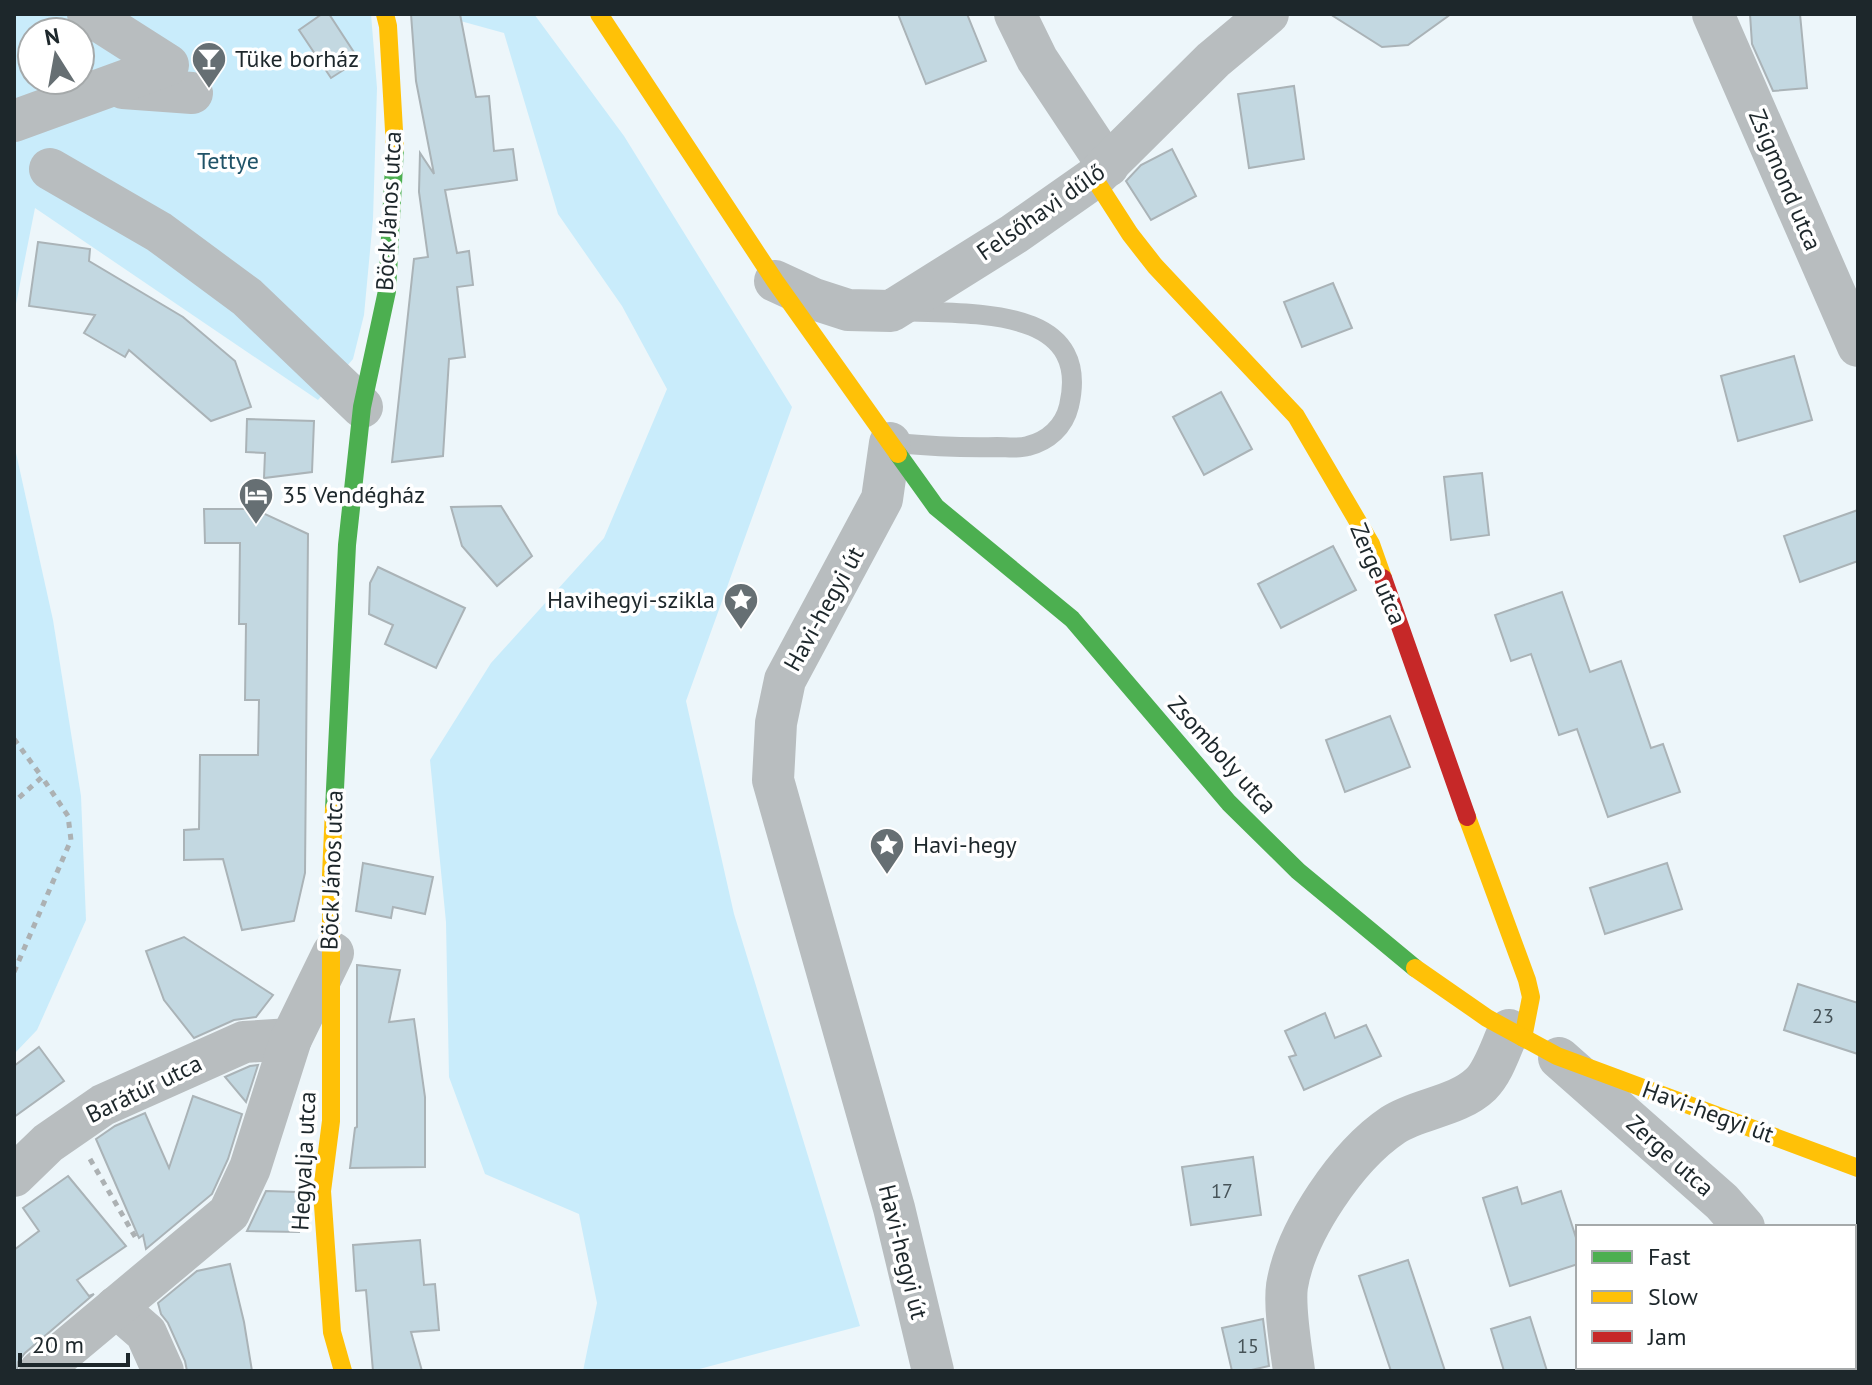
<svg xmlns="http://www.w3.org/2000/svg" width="1872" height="1385" viewBox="0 0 1872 1385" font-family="'PT Sans',sans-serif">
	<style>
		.green { fill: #c9ecfb; fill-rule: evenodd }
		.building { fill: #c3d8e1; stroke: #aab3b7; stroke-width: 2 }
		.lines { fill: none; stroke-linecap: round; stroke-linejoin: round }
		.path { stroke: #acb1b3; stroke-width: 5; stroke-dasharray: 6 6; stroke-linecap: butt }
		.lane { stroke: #b8bdbf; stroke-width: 20 }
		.street { stroke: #b8bdbf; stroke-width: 42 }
		.fast { stroke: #4caf50; stroke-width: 18 }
		.slow { stroke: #ffc107; stroke-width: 18 }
		.jam { stroke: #c62828; stroke-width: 18 }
		.labels { text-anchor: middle; stroke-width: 7; stroke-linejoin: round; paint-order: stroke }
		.number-label { font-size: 20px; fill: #465358 }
		.poi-label { font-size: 24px; fill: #1d272b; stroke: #fff; text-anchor: start }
		.park-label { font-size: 24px; fill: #205368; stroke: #fff }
		.street-label { font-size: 24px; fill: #1d272b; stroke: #fff }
	</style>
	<rect width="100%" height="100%" fill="#edf6fa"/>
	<g class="green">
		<path d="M14,14H371L377,88L373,219L364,315L353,359L318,400L35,208L14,314ZM32,32H80V80H32Z"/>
		<path d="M435,14H534L624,136L792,407L686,701L734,914L860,1326L692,1371H583L597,1303L579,1214L485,1174L449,1077L446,922L430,760L491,663L604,538L667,389L622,306L558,214L504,33Z"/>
		<path d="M14,444L53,620L81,796L86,920L37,1030L14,1054Z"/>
	</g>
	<g class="building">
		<path d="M322,14H329L359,60L331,78L299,30Z"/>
		<path d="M411,14H460L476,97L489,96L494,151L513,149L517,180L445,190L457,253L469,251L473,285L457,287L465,357L449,359L443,456L392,462L414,259L428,257L419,192L420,153L434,174L416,81Z"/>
		<path d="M898,14H967L986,61L926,84Z"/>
		<path d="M1330,14H1451L1408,45L1382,47Z"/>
		<path d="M1750,14H1800L1807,88L1773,91L1752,44Z"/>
		<path d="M1294,86L1304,159L1249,168L1238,94Z"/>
		<path d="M1172,149L1196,196L1151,220L1126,181L1141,165Z"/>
		<path d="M38,242L90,249L89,261L183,317L235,361L251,407L211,421L129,350L125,357L84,333L95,315L29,306Z"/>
		<path d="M1333,283L1352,328L1302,347L1284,302Z"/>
		<path d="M1794,356L1812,420L1738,441L1721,376Z"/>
		<path d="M1221,392L1252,449L1204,475L1173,417Z"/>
		<path d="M247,419L314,421L312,472L264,478L265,453L246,452Z"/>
		<path d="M1482,473L1489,535L1451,540L1444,477Z"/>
		<path d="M501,506L532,556L497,586L462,546L451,507Z"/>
		<path d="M204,509H254L308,534L305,873L294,921L242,930L223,859L184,860V830L199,829L200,755H258L259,700H245L246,624H239L240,543H205Z"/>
		<path d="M1858,510V561L1800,582L1784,536Z"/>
		<path d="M1333,546L1356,590L1281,628L1258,584Z"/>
		<path d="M378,567L465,608L436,668L385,644L393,625L369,614L370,583Z"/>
		<path d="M1562,592L1590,672L1621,661L1651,748L1663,744L1680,792L1608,817L1577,729L1559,735L1531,654L1511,661L1495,615Z"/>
		<path d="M1390,716L1410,767L1345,792L1326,740Z"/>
		<path d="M363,863L433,877L425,914L393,907L391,918L356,911Z"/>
		<path d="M1667,863L1682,909L1605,934L1590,888Z"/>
		<path d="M184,937L273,995L256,1017L234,1020L194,1038L164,1000L146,951Z"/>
		<path d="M357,965L400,970L389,1022L414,1019L425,1097V1167L350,1168L355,1128L357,1127Z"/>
		<path d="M1798,984L1858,1003V1054L1784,1030Z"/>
		<path d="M1325,1013L1335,1038L1366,1025L1381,1056L1304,1090L1289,1057L1296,1055L1285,1031Z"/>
		<path d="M39,1047L64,1081L14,1117V1066Z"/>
		<path d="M258,1065L246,1102L225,1077L250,1066Z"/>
		<path d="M193,1096L242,1114L228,1159L212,1194L146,1249L143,1235L139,1238L96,1139L115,1126L145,1113L169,1168Z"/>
		<path d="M1253,1157L1261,1215L1191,1225L1182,1167Z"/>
		<path d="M68,1176L126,1246L77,1280L89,1296L94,1294L25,1353L18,1362L17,1371H14V1250L39,1231L23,1208Z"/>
		<path d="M1517,1187L1522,1204L1561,1191L1578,1244V1264L1510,1286L1483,1198Z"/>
		<path d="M266,1191L297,1192L299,1232L247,1231Z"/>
		<path d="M420,1240L424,1285L435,1284L439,1330L411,1332L422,1371H373L366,1290L356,1291L353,1245Z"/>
		<path d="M1408,1260L1445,1371H1391L1359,1276Z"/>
		<path d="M230,1264L244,1322L252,1371H187L185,1361L168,1323L161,1314L158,1303L197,1271Z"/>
		<path d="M1530,1317L1547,1371H1504L1491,1329Z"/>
		<path d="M1263,1319L1269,1366L1247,1371H1232L1222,1328Z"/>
	</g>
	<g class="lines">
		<g class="path">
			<path d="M14,739L42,777L14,802"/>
			<path d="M14,972L71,840L68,816L42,777"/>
			<path d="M90,1159L137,1240"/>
		</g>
		<path class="lane" d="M894,443C928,446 963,448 997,447C1007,447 1018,449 1028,446C1048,441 1064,427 1069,406C1093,303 966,315 900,311"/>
		<g class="street">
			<path d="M1015,14L1037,59L1108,166"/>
			<path d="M1713,14L1858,346"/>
			<path d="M123,88L192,93"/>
			<path d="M14,121L168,65L88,14"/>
			<path d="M50,169L159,232L247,297L362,407"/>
			<path d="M775,281L814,299L848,310L891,311L1014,234L1094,178L1213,60L1268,14"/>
			<path d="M890,443L882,499L785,680L776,723L773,780L894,1208L933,1371"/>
			<path d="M1559,1058L1722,1202L1744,1227"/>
			<path d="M14,1176L48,1143L103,1105L244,1042L291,1039"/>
			<path d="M116,1307L146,1333L163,1371"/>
			<path d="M1854,1348L1858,1353"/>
			<path d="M40,1371L229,1213L250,1168L291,1039L333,953"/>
			<path d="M1294,1371C1291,1348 1284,1308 1287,1286C1296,1231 1347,1156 1393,1125C1419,1108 1457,1107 1481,1084C1494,1071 1501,1047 1509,1030"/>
		</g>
		<g class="fast">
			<path d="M898,454L936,507L1072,619L1229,803L1298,871L1415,968"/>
			<path d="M334,809L347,545L362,407L387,291L395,148"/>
		</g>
		<g class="slow">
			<path d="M385,14L388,26L395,148"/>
			<path d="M599,14L775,281L898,454"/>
			<path d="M1094,178L1130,234L1155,266L1296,416L1371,544L1383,578"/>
			<path d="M334,809L331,875V1121L322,1191L332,1332L343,1371"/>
			<path d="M1467,817L1527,980L1531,997L1523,1038"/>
			<path d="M1415,968L1487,1018L1557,1056L1858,1168"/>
		</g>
		<path class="jam" d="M1383,578L1467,817"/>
	</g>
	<defs>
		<symbol id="bar-pin" viewBox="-11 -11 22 30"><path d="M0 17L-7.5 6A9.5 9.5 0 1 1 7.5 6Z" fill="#666f73" stroke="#fff"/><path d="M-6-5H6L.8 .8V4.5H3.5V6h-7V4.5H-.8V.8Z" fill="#fff"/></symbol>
		<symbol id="hotel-pin" viewBox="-11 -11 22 30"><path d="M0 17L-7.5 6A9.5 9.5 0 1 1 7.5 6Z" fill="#666f73" stroke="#fff"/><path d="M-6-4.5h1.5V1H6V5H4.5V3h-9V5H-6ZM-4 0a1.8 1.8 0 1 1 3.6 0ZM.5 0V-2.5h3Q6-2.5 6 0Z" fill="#fff"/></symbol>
		<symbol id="sight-pin" viewBox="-11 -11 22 30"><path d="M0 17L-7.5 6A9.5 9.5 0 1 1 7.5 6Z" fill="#666f73" stroke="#fff"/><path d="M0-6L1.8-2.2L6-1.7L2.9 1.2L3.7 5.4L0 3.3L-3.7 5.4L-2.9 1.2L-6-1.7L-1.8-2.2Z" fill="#fff"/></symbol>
	</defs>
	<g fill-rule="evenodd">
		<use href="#bar-pin" x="189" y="39" width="40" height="54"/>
		<use href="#hotel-pin" x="236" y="475" width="40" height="54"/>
		<use href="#sight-pin" x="721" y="580" width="40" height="54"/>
		<use href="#sight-pin" x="867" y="825" width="40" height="54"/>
	</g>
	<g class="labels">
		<g class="number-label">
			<text x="1823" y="1023">23</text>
			<text x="1222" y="1198">17</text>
			<text x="1248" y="1353">15</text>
		</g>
		<g class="poi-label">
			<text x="235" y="67">Tüke borház</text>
			<text x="282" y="503">35 Vendégház</text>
			<text x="715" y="608" text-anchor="end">Havihegyi-szikla</text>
			<text x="913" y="853">Havi-hegy</text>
		</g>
		<g class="park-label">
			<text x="228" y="169">Tettye</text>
		</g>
		<g class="street-label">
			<text transform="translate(1785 180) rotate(67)" y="8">Zsigmond utca</text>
			<text transform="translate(389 211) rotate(-87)" y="8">Böck János utca</text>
			<text transform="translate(1041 212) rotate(-35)" y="8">Felsőhavi dűlő</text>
			<text transform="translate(1378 574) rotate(67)" y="8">Zerge utca</text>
			<text transform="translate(824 609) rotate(-61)" y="8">Havi-hegyi út</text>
			<text transform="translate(1222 755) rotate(48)" y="8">Zsomboly utca</text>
			<text transform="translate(332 870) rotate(-88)" y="8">Böck János utca</text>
			<text transform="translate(144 1089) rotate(-26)" y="8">Barátúr utca</text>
			<text transform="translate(1708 1112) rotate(20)" y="8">Havi-hegyi út</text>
			<text transform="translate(1670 1156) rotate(42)" y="8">Zerge utca</text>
			<text transform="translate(304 1161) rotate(-87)" y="8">Hegyalja utca</text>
			<text transform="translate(903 1252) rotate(76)" y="8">Havi-hegyi út</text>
		</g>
	</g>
	<rect width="1872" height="1385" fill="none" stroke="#1d272b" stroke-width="32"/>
	<rect x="1576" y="1225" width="280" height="144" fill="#ffffff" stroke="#a5a9aa" stroke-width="2"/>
	<rect x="1592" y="1251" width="40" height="12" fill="#4caf50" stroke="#a5a9aa" stroke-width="2"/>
	<text x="1648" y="1265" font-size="24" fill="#1d272b">Fast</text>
	<rect x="1592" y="1291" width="40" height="12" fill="#ffc107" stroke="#a5a9aa" stroke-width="2"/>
	<text x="1648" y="1305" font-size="24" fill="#1d272b">Slow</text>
	<rect x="1592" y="1331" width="40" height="12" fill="#c62828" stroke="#a5a9aa" stroke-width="2"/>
	<text x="1648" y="1345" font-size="24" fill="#1d272b">Jam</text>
	<g transform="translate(56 56) rotate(349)"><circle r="38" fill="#ffffff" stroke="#a5a9aa" stroke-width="2"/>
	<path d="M0-6L14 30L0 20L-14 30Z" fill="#666f73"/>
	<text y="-12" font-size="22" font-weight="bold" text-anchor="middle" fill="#1d272b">N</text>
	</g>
	<path d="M20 1353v12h108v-12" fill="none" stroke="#1d272b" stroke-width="4"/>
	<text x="32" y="1353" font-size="24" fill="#1d272b" stroke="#ffffff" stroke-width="6" paint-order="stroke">20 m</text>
</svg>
